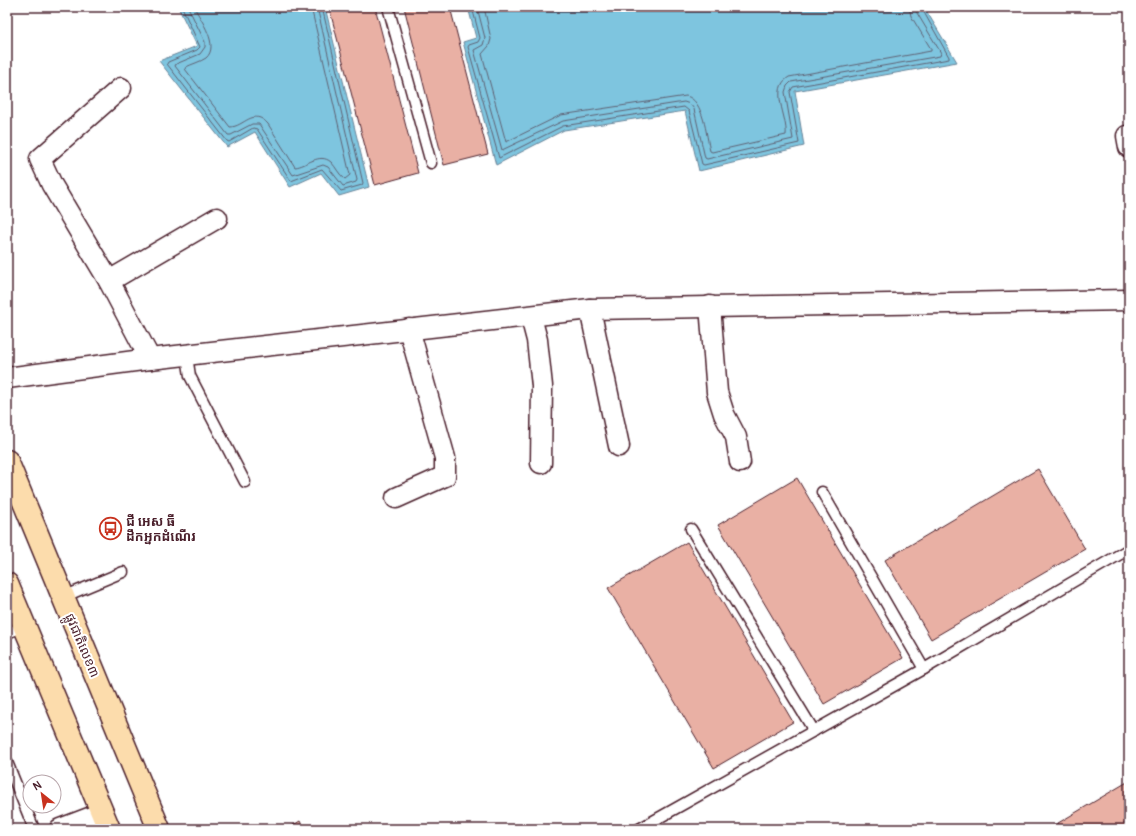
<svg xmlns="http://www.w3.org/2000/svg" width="1136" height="836" viewBox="0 0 1136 836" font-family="Pangolin,'Noto Sans Khmer',sans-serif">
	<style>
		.water { fill: #7ec5df; stroke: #698397 }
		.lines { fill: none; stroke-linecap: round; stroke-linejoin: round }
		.shore { stroke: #5f6173; stroke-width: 1 }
		.building { fill: #e9b0a4; stroke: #4a1f2b }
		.lane-casing { stroke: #4a1f2b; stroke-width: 13 }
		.street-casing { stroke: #4a1f2b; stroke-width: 23 }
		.highway-casing { stroke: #4a1f2b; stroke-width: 25 }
		.lane { stroke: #fff; stroke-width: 10 }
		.street { stroke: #fff; stroke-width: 20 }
		.highway { stroke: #fcdcac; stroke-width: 22 }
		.labels { text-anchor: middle; stroke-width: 4; stroke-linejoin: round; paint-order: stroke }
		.poi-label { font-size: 13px; font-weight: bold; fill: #4a1f2b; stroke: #fff; text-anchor: start }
		.street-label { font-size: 13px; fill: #4a1f2b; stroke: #fff }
	</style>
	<rect width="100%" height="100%" fill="#fff"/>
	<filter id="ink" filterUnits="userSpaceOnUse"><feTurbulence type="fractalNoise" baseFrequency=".025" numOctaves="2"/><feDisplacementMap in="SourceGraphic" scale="8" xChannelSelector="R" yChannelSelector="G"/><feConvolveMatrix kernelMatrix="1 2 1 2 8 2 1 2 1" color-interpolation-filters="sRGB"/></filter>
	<g filter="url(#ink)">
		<g class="water">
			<path d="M178,7H325L369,187L339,196L321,173L290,187L255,132L227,147L159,61L197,46Z"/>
			<path d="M468,7H924L957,62L795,91L804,146L699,171L685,111L564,130L496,165L463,42L476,38Z"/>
		</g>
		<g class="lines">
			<g class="shore">
				<path d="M182,7L200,47L197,50L168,62L167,64L227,141L229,142L253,128L257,129L291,181L322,169L341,191L362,185L363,183L322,7"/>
				<path d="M188,7L205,42V47L200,54L176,64L175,66L228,135H231L252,124H259L293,175L323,165L328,167L343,186L356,182L357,180L317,7"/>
				<path d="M194,7C201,20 220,46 206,58C200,62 192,64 186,67L185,69L230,127C244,127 253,107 268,124L295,167C307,166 319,152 331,162C336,167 339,175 345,179L350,175L311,7"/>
				<path d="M472,7L480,38L478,42L469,45L468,47L499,158L563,126L684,107L689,111L702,164L704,165L799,143L790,92L793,87L949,59V57L921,7"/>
				<path d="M477,7L485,38L483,45L474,50L502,150L563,121L684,102L690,104L694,109L705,158L707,159L793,139L785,92L787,86L791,82L940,56L941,53L917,13L915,7"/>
				<path d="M484,7L491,39L489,46L482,54L506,142L561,115L686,96C704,100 706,135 710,151L712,152L786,135C788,117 769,89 789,77L931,51V49L911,16L909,7"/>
			</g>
		</g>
		<g class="building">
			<path d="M329,7H375L418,173L375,185Z"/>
			<path d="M404,7H450L488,154L444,165Z"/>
			<path d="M1038,469L1085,549L931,639L885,560Z"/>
			<path d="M797,478L903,658L824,704L718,525Z"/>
			<path d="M687,542L793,722L714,768L608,588Z"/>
			<path d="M1129,781V829H1048Z"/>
			<path d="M300,821L304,829H287Z"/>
		</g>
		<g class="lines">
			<defs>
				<g id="lane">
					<path d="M388,7L431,163"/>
					<path d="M187,356L190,376L245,482"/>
					<path d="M822,492L924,669"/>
					<path d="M691,529L814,731"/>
					<path d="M63,597L123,572"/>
					<path d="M7,633L25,626"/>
					<path d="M7,762L34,829"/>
					<path d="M639,829L924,669L1129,549"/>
				</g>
				<g id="street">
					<path d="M121,88L40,159L52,185L109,281L150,359"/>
					<path d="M1127,136L1129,147"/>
					<path d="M109,281L217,218"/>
					<path d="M710,306L717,392L724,414L736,437L740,462"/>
					<path d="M590,309L619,446"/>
					<path d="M531,317L537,340L542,386L541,463"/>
					<path d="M7,378L150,359L590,309L1129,300"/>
					<path d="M396,498L445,476V458L409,329"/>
					<path d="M60,829L102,813"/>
				</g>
				<g id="highway">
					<path d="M7,461L159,829"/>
					<path d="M7,584L109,829"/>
				</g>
			</defs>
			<use href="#lane" class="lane-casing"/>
			<use href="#street" class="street-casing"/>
			<use href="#highway" class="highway-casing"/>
			<use href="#lane" class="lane"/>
			<use href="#street" class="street"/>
			<use href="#highway" class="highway"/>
		</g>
	</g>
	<defs>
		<symbol id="bus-ring" viewBox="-11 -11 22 22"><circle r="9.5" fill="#fff" stroke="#c8321e" stroke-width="1.5"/><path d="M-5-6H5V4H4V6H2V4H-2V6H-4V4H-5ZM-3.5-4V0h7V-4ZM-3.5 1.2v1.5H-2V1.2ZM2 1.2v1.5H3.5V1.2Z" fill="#c8321e"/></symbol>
	</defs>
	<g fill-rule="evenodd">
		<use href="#bus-ring" x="98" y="516" width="25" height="25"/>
	</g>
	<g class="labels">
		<g class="poi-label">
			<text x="126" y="526">ជី អេស ធី<tspan x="126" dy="15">ដឹកអ្នកដំណើរ</tspan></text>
		</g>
		<g class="street-label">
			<text transform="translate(83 645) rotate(67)" y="5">ផ្លូវជាតិលេខ៣</text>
		</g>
	</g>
	<rect width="1136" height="836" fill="none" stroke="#fff" stroke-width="24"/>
	<rect x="12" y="12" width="1112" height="812" fill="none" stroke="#4a1f2b" stroke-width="1.5" filter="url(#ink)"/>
	<g transform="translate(42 794) rotate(330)"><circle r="19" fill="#ffffff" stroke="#b7a5aa"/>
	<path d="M0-3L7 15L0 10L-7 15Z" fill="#c8321e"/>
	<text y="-6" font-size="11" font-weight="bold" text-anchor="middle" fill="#4a1f2b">N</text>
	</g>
</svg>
